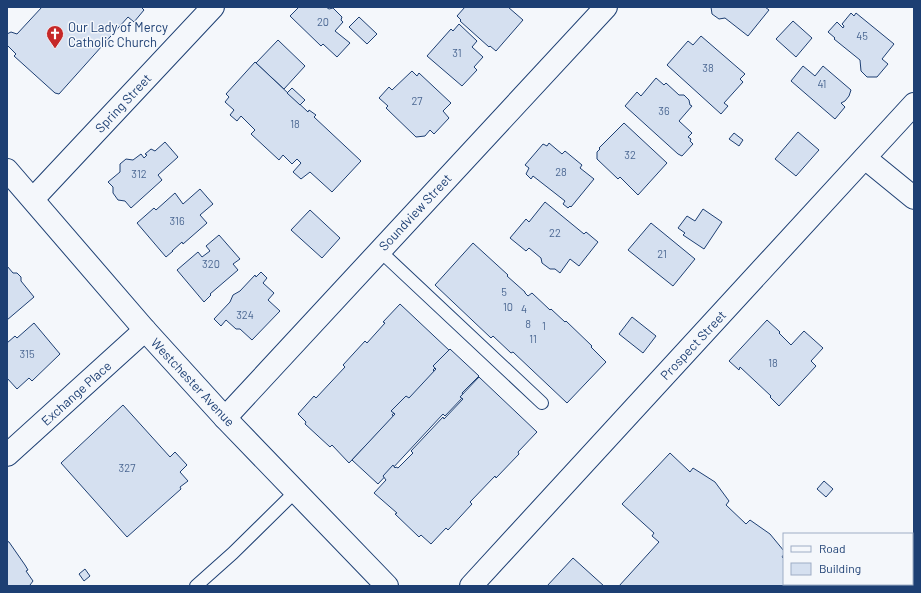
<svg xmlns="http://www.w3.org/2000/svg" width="921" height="593" viewBox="0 0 921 593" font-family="Barlow,sans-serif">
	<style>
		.building { fill: #d5e0f0; stroke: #1d3f73 }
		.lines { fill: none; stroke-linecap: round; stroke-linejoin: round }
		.service-casing { stroke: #1d3f73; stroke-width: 14 }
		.minor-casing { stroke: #1d3f73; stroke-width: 24 }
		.secondary-casing { stroke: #1d3f73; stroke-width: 24 }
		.service { stroke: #f4f7fb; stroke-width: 12 }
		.minor { stroke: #f4f7fb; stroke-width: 22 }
		.secondary { stroke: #f4f7fb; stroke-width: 22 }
		.labels { text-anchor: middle; stroke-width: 3; stroke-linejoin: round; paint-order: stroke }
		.number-label { font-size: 11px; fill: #4b6792 }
		.poi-label { font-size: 13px; fill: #1d3f73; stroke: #f4f7fb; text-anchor: start }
		.street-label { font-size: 13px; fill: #1d3f73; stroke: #f4f7fb }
	</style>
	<rect width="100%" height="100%" fill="#f4f7fb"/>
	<g class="building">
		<path d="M42,7H141L144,10L134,22L128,17L59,94L55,93L14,56L16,54L7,45V34L11,32L17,34Z"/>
		<path d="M299,7H326L329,9L333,8L342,17L341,20L343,22L335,31L350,43L337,57L323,44L321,46L290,16Z"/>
		<path d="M465,7H508L523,20L496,51L490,46L489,47L460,21L461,20L457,16Z"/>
		<path d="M711,7H765L769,10L748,36L725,18L719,19L712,14Z"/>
		<path d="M851,13L854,16L856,13L894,44L882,59L888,64L877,77H867L861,71L860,60L834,39L835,38L828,32L837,22L843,28L844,26L842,24Z"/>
		<path d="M359,17L377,34L367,44L349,27Z"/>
		<path d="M793,21L812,38L796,57L776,39Z"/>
		<path d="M459,24L477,41L472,47L483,57L474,67L477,70L462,86L427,56L451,29L453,31Z"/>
		<path d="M701,36L745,74L740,79L743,82L724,103L728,106L721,114L667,65L688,41L693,45Z"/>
		<path d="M278,40L305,66L284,89L256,63Z"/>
		<path d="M255,62L308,112L309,110L316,115L314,117L361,161L332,192L310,172L301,179L293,172L301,163L297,159L292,164L283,155L279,160L251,134L255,130L241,116L237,121L230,115L234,110L225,102L229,97L226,94Z"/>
		<path d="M803,66L815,76L823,66L851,90L849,96L845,101L841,103L845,107L835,119L791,81Z"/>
		<path d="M412,71L417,76L419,73L451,103L443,111L449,118L434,134L430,130L425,136L416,137L386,108L388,106L379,98L389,87L392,90Z"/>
		<path d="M656,78L664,85L666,83L679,95H684L689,100L690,105L692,106L679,121L692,133L688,137L691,139L690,141L693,144L682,156L678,154L625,106L637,92L641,96Z"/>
		<path d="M292,88L305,100L300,105L287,93Z"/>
		<path d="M624,123L667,163L638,195L620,177L618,179L597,159V152L600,149L599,148Z"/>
		<path d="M798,132L819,150L796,176L775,159Z"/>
		<path d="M734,133L743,140L739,146L729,139Z"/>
		<path d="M165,142L178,157L158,175L162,180L131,208L125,201L118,200L113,193V187L108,182L120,172V164L126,159L133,160L141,154L144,158L147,155L145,154L151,149L155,151Z"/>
		<path d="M549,143L562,154L565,151L582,165L580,168L594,179L571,207L570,206L568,208L563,204L565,201L533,176L531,179L526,174L529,168L525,165L543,144L547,146Z"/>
		<path d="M200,189L213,204L200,215L207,223L183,244L182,242L172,251H173L166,257L137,223L154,208L156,210L175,193L183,204Z"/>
		<path d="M545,202L584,234L586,232L598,242L579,266L570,259L560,273L555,269H550L542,263L541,258L529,248L526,251L510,238L526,219L529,222Z"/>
		<path d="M703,209L722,222L704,249L683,235L685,233L678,228L687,216L695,221Z"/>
		<path d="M310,210L340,238L322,258L291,230Z"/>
		<path d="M651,223L695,259L673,286L628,250Z"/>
		<path d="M219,235L240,259L233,264L238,270L210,294L211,295L204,302L177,270L198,252L202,257L210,251L206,246Z"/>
		<path d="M473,243L508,275L507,276L525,292V293L528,296L532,293L550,310L551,309L565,322L566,321L592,346L591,347L606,362L567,403L513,352L511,353L493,336L491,338L435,285Z"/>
		<path d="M7,266L13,273H17L21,277V281L34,297L7,320Z"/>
		<path d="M261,272L267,278L263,283L274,293L268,300L280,311L252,340L240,329H236L226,320L221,326L214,319L230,302L233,295L240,291L255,275L256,277Z"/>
		<path d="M400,304L451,352L433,370L435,372L408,401L407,399L392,415L394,416L349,463L332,445L330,447L305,424L306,422L298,414L314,396L316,398L345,367L343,365L365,341L367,343L385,323L383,322Z"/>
		<path d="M632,317L656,336L643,353L619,334Z"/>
		<path d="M767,320L780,332L779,333L791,345L804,331L823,348L811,361L816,366L779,406L770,397L771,396L740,367L739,370L729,361Z"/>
		<path d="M34,323L60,354L32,381L29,378L17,389L7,378V343L15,336L17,338Z"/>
		<path d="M450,349L479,376L462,393L464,396L445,416L443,414L378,484L352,460L395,414L391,411L406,396L409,398L436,369L433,366Z"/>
		<path d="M479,377L537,432L518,452L519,454L496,478L495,476L470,502L472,504L448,530L446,528L431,544L421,535L419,537L395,514L397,513L374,493L386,480L383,476L393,465L395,468L396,467L398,468L413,453L411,451L443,417L444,419L463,399L460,397Z"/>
		<path d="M123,405L170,457L175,452L187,465L180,472L188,481L180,487L181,489L127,537L61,463Z"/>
		<path d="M670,453L690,472L693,468L715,482L729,501L726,505L746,524L750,520L770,534L784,551V554L782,557L784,559V584H795L794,586H619L659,542L652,536L654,533L622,504Z"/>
		<path d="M824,481L833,489L826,497L817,489Z"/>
		<path d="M7,541L9,542L25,565L28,570L26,571L33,581L30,585L31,586H7Z"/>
		<path d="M573,558L604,586H547Z"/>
		<path d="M85,569L90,576L84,581L79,574Z"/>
	</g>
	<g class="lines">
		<defs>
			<g id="service">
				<path d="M380,251L542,403"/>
				<path d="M912,578L914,580"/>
				<path d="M196,586L233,553L296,491"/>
			</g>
			<g id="minor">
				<path d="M865,158L914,198"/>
				<path d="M33,199L213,7"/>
				<path d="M225,418L606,7"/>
				<path d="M7,455L145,330"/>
				<path d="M471,586L914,104"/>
			</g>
			<path id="secondary" d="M7,170L145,330L225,418L387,586"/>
		</defs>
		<use href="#service" class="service-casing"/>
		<use href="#minor" class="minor-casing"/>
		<use href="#secondary" class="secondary-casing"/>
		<use href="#service" class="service"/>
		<use href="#minor" class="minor"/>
		<use href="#secondary" class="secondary"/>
	</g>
	<defs>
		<symbol id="church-pin" viewBox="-11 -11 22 30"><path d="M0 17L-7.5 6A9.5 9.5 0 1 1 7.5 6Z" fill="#c62828" stroke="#f4f7fb"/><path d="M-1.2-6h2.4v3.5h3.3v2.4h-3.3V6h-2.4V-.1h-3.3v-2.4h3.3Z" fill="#fff"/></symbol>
	</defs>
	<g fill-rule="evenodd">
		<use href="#church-pin" x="45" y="24" width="20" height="27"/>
	</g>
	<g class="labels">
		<g class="number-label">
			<text x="323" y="26">20</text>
			<text x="862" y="40">45</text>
			<text x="457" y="57">31</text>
			<text x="708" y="72">38</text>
			<text x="822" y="88">41</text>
			<text x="417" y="105">27</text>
			<text x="664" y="115">36</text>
			<text x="295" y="128">18</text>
			<text x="630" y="159">32</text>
			<text x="561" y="176">28</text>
			<text x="139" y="178">312</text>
			<text x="177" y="225">316</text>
			<text x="555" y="237">22</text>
			<text x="662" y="258">21</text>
			<text x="211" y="268">320</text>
			<text x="504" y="296">5</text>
			<text x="508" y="311">10</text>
			<text x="524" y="313">4</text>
			<text x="245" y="319">324</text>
			<text x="528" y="328">8</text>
			<text x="544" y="330">1</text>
			<text x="533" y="343">11</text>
			<text x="27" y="358">315</text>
			<text x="773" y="367">18</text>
			<text x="127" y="472">327</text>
		</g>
		<g class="poi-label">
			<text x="68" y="32">Our Lady of Mercy<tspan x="68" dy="15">Catholic Church</tspan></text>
		</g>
		<g class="street-label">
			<text transform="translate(123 103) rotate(-47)" y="5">Spring Street</text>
			<text transform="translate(415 212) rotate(-47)" y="5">Soundview Street</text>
			<text transform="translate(693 345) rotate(-47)" y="5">Prospect Street</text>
			<text transform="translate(193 382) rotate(47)" y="5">Westchester Avenue</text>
			<text transform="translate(76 393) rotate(-42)" y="5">Exchange Place</text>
		</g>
	</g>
	<rect width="921" height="593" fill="none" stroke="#1d3f73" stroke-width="16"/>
	<rect x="783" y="533" width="130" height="52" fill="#f4f7fb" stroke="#9eadc5"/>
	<rect x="791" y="546" width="20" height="6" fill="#f4f7fb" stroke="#9eadc5"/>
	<text x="819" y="553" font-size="12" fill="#1d3f73">Road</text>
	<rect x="791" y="563" width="20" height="12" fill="#d5e0f0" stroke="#9eadc5"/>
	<text x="819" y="573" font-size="12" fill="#1d3f73">Building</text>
</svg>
